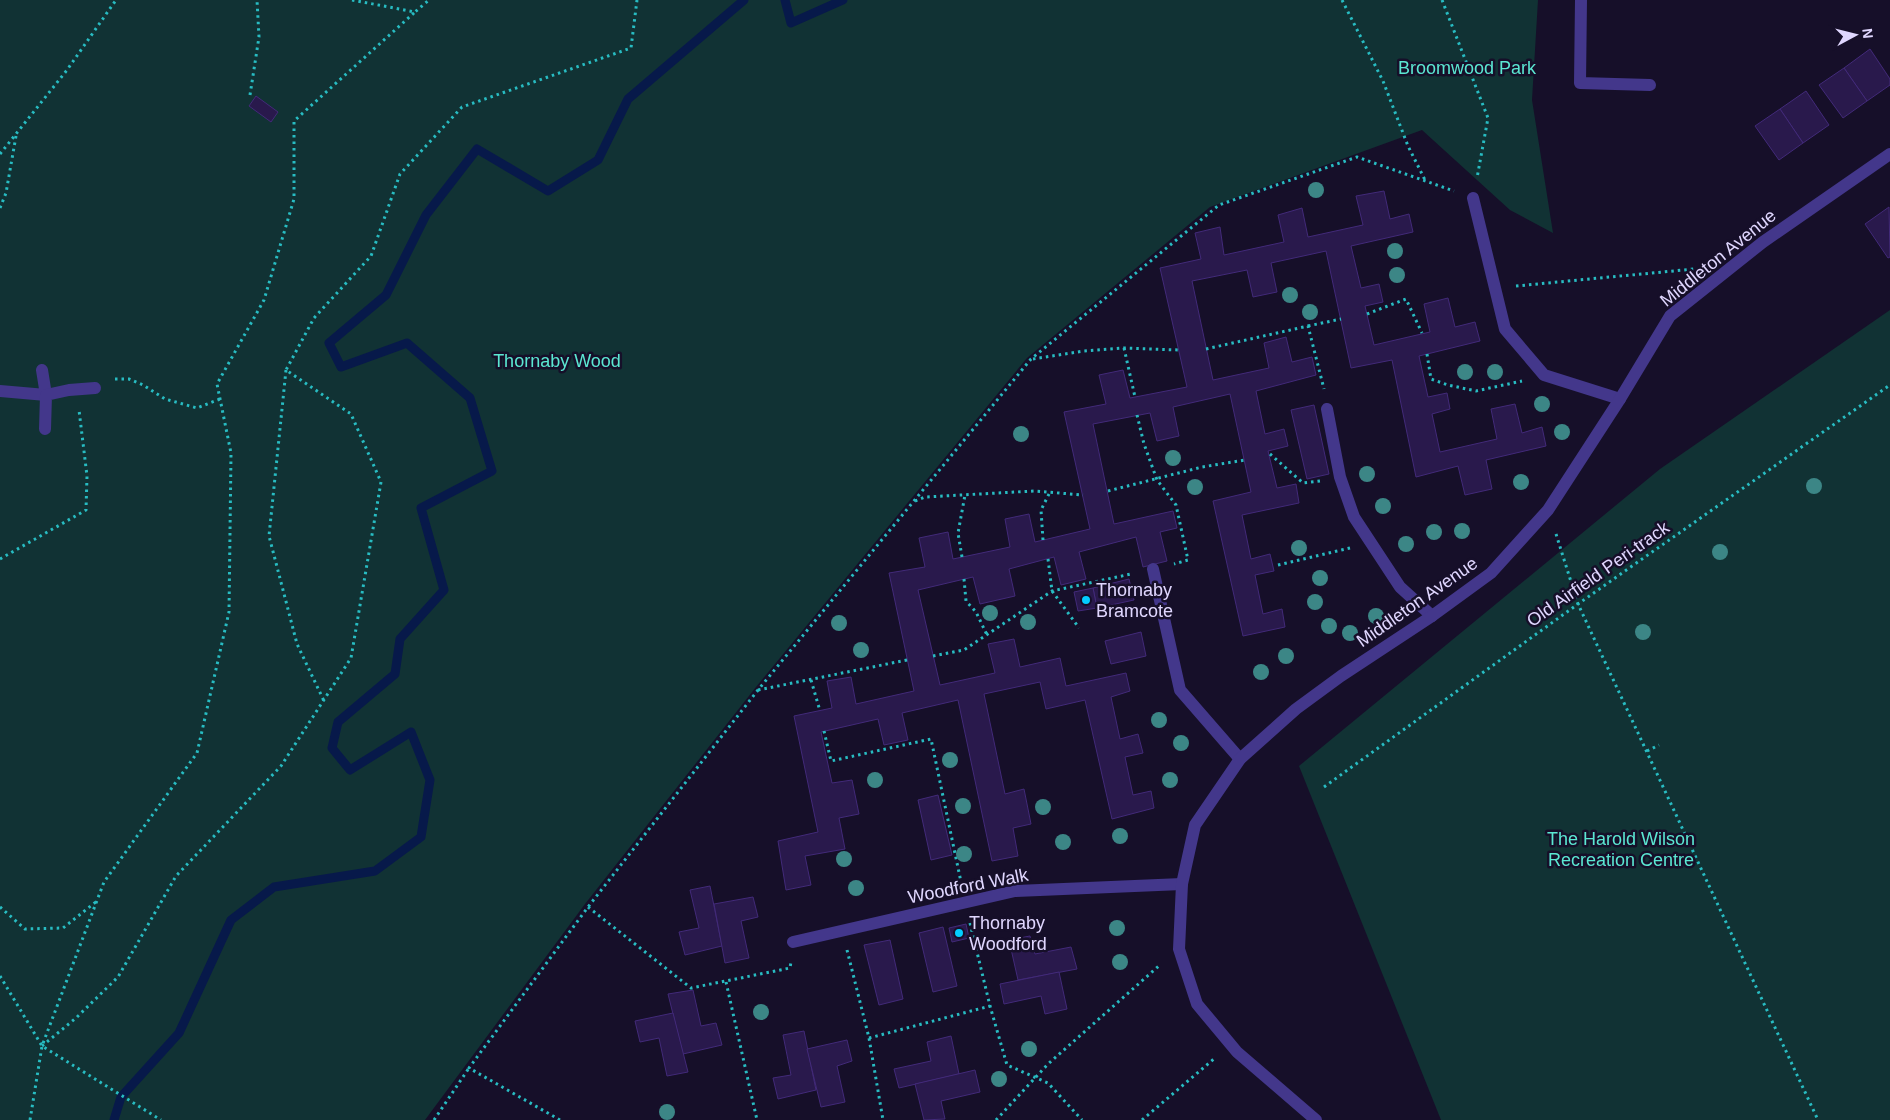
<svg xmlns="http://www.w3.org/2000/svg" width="1890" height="1120" viewBox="0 0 1890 1120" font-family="Helvetica,sans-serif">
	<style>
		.green { fill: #113234 }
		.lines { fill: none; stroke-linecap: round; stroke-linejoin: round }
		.stream { stroke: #07194a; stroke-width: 9 }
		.building { fill: #29194c; stroke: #422a79 }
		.path { stroke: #28bcc2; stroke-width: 3; stroke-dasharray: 2.5 4; stroke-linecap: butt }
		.service { stroke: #43378b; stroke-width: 12 }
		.minor { stroke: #43378b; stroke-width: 12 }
		.tree { fill: #3c8686 }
		.poi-dot { fill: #03cdff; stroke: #160f29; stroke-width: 2 }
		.labels { text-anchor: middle; stroke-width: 5; stroke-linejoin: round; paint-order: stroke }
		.park-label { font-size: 18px; fill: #5be7d2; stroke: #160f29 }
		.street-label { font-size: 18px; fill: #e0d7ff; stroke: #160f29 }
		.poi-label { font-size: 18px; fill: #e0d7ff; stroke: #160f29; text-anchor: start }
	</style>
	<rect width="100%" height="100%" fill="#160f29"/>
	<g class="green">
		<path d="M0,0H1538L1532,100L1553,233L1510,210L1422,130L1210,207L1027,358L756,687L585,904L425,1120H0Z"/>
		<path d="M1890,310V1120H1441L1299,766L1660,469Z"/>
	</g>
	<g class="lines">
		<g class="stream">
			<path d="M785,0L791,23L843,0"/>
			<path d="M114,1120L121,1097L179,1033L231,920L274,887L375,871L421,837L430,780L411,732L350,770L332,748L338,722L395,674L400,639L444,590L421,508L492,471L470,398L407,343L341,367L329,343L386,295L426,215L477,149L548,191L598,160L628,99L744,0"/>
		</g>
	</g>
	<g class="building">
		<path d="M1870,49L1890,79V85L1867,101L1844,68Z"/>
		<path d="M1844,68L1867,101L1843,118L1819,85Z"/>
		<path d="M1806,91L1829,125L1803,143L1780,109Z"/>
		<path d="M256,96L278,112L271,122L249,106Z"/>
		<path d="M1780,109L1803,143L1779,160L1755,126Z"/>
		<path d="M1384,191L1390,219L1409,214L1413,232L1351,246L1361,288L1379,284L1383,302L1365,306L1374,345L1430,332L1424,304L1448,298L1455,327L1475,322L1480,341L1419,356L1428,397L1447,393L1450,409L1432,414L1440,452L1497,439L1491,409L1515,404L1522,433L1542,427L1546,446L1486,460L1492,489L1465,495L1458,466L1416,477L1392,360L1351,368L1326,251L1271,263L1277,292L1253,297L1247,270L1192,281L1213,380L1269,368L1264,343L1286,337L1292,362L1312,357L1316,375L1256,391L1265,434L1284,429L1288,446L1268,451L1277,488L1296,484L1299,503L1242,515L1251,559L1270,554L1274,571L1255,575L1263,614L1282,609L1285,627L1243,636L1213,501L1251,492L1230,394L1173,407L1179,436L1157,441L1150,413L1093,424L1114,524L1173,511L1177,528L1160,532L1167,561L1143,567L1136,537L1079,552L1086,579L1061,585L1054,557L1009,569L1015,596L980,604L973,577L918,590L940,685L995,673L988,644L1014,639L1020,667L1060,658L1066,686L1126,673L1130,691L1111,697L1120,739L1138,734L1143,753L1125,757L1133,795L1151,791L1154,808L1112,819L1085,700L1046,709L1040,682L984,694L1005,794L1024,789L1031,824L1013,828L1018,856L992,861L958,700L902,713L908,740L884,745L878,719L821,732L832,783L852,780L859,814L839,818L845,849L805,856L811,885L786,890L778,841L818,832L794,716L832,708L827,681L851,677L856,704L914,691L889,573L925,567L919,538L948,532L953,559L1010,547L1005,519L1029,514L1035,542L1090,529L1064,412L1106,404L1099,375L1123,370L1130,398L1187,387L1160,268L1201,259L1195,233L1220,227L1224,255L1284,242L1278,215L1302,208L1308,237L1363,225L1356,196Z"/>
		<path d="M1889,207L1890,257L1888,258L1865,224Z"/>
		<path d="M1314,405L1329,474L1307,479L1291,410Z"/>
		<path d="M1129,579L1134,600L1097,608L1093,588Z"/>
		<path d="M1093,588L1097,608L1078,611L1074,592Z"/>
		<path d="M1141,632L1146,656L1111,664L1105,641Z"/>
		<path d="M938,795L952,855L931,860L918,800Z"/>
		<path d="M710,886L722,946L685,955L679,932L699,928L690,890Z"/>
		<path d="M753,897L758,917L741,921L749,958L725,963L714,904Z"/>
		<path d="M966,924L969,938L952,942L949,928Z"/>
		<path d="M943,927L957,986L933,992L919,933Z"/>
		<path d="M1030,936L1035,954L1071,947L1077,969L1018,980L1009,940Z"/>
		<path d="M890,940L903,999L879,1005L864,945Z"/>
		<path d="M1059,972L1067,1009L1045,1014L1041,996L1004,1004L1000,984Z"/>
		<path d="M693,990L701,1026L716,1023L722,1045L683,1054L668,994Z"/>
		<path d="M673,1013L688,1072L667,1076L659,1038L640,1042L635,1021Z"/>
		<path d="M804,1031L816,1090L778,1099L773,1078L791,1075L783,1035Z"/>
		<path d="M951,1036L959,1074L899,1088L894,1069L931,1061L927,1042Z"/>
		<path d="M847,1040L852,1061L837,1066L845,1102L821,1107L807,1049Z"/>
		<path d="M975,1070L980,1092L941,1101L945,1119L924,1120L915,1084Z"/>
	</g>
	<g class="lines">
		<g class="path">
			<path d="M352,0L415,12L429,0"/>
			<path d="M1342,0L1383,81L1408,146L1426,182"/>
			<path d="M1442,0L1488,118L1477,178"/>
			<path d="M250,95L259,37L257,0"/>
			<path d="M0,154L67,70L116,0"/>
			<path d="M0,208L6,193L16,136"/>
			<path d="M1516,286L1694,269"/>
			<path d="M1367,314L1406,299L1422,333"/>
			<path d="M1308,326L1341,319"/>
			<path d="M1124,348L1135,397"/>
			<path d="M1206,349L1308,326L1324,389"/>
			<path d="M1427,354L1431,379L1448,385L1476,391L1522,381"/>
			<path d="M1033,359L1084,351L1124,348L1179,350"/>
			<path d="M286,370L269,536L297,644L324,701"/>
			<path d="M115,379H129L143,385L165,399L197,408L220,399"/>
			<path d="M1137,415L1144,444L1157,480L1176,505L1188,560L1174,564"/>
			<path d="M1270,454L1303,483L1320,481"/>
			<path d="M1108,491L1202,467L1245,460"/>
			<path d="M915,501L925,497L1034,491L1083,495"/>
			<path d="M1556,534L1578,604L1818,1120"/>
			<path d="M1043,540L1041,510L1050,492"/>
			<path d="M962,557L958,533L965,495"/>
			<path d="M0,559L86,510L87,476L79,410"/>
			<path d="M1048,559L1052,591L1079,628"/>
			<path d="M1278,565L1350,548"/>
			<path d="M964,579L966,601L976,612L987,635"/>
			<path d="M933,656L964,650L1052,591L1131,574"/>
			<path d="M811,680L820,711"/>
			<path d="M758,690L907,660"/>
			<path d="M824,731L831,761L931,739L961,882"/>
			<path d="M1647,751L1659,745"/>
			<path d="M1324,787L1578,604L1890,385"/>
			<path d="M0,907L25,929L63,928L97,901"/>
			<path d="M588,907L691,988L790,968L791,962"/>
			<path d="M970,923L990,1006L1007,1065L1048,1083L1082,1120"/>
			<path d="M847,950L869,1038L883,1120"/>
			<path d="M0,976L42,1046L161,1120"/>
			<path d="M726,982L757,1120"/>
			<path d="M869,1038L990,1006"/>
			<path d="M42,1046L76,1018L118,977L176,876L281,766L351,658L381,482L351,414L286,370L314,318L371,256L400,174L462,107L631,48L637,0"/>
			<path d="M30,1120L42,1046L104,882L197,753L229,612L231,453L217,384L264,300L294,199V121L415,12"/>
			<path d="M434,1120L469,1068"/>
			<path d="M560,1120L469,1068L588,907L758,690L1031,359L1219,205L1357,157L1454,191"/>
			<path d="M996,1120L1048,1064L1161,964"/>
			<path d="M1142,1120L1215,1058"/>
		</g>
		<g class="service">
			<path d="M0,391L46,395L42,370"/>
			<path d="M45,429L46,395L69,390L95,388"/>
		</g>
		<g class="minor">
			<path d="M1581,0L1580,83L1650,85"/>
			<path d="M1473,198L1505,329L1544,375L1620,399"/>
			<path d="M1327,409L1340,477L1354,517L1400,587L1432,616"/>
			<path d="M1153,569L1180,690L1240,759"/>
			<path d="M793,942L1015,891L1182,884"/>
			<path d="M1316,1120L1237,1052L1197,1004L1179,949L1182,884L1195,825L1240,759L1296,709L1341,676L1432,616L1491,573L1548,510L1620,399L1670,316L1763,242L1890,154"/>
		</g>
	</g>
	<g class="tree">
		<circle cx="1316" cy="190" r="8"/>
		<circle cx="1395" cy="251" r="8"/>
		<circle cx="1397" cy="275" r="8"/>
		<circle cx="1290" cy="295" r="8"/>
		<circle cx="1310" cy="312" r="8"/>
		<circle cx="1465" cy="372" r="8"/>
		<circle cx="1495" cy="372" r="8"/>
		<circle cx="1542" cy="404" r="8"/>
		<circle cx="1562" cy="432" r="8"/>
		<circle cx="1021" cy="434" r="8"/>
		<circle cx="1173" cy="458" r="8"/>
		<circle cx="1367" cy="474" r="8"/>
		<circle cx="1521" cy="482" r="8"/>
		<circle cx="1814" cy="486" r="8"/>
		<circle cx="1195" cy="487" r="8"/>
		<circle cx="1383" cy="506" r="8"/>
		<circle cx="1462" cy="531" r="8"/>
		<circle cx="1434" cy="532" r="8"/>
		<circle cx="1406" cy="544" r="8"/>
		<circle cx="1299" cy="548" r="8"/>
		<circle cx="1720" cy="552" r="8"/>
		<circle cx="1320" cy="578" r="8"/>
		<circle cx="1315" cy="602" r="8"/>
		<circle cx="990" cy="613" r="8"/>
		<circle cx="1376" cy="616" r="8"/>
		<circle cx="1028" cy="622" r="8"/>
		<circle cx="839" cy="623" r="8"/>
		<circle cx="1329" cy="626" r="8"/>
		<circle cx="1643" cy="632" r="8"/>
		<circle cx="1350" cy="633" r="8"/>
		<circle cx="861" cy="650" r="8"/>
		<circle cx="1286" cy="656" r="8"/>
		<circle cx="1261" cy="672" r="8"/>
		<circle cx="1159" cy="720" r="8"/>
		<circle cx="1181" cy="743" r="8"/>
		<circle cx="950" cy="760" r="8"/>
		<circle cx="875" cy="780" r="8"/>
		<circle cx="1170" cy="780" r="8"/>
		<circle cx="963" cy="806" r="8"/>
		<circle cx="1043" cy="807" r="8"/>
		<circle cx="1120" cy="836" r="8"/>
		<circle cx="1063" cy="842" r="8"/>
		<circle cx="964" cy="854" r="8"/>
		<circle cx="844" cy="859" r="8"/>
		<circle cx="856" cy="888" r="8"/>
		<circle cx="1117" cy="928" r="8"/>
		<circle cx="1120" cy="962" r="8"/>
		<circle cx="761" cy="1012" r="8"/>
		<circle cx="1029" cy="1049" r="8"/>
		<circle cx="999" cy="1079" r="8"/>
		<circle cx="667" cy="1112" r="8"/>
	</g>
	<g class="poi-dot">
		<circle cx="1086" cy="600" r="5"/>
		<circle cx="959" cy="933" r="5"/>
	</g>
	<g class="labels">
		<g class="park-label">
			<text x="1467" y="74">Broomwood Park</text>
			<text x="557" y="367">Thornaby Wood</text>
			<text x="1621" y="845">The Harold Wilson<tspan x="1621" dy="21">Recreation Centre</tspan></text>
		</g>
		<g class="street-label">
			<text transform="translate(1718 258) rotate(-39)" y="6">Middleton Avenue</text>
			<text transform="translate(1598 574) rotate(-35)" y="6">Old Airfield Peri-track</text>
			<text transform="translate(1417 602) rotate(-35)" y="6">Middleton Avenue</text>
			<text transform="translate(968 886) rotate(-11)" y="6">Woodford Walk</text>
		</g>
		<g class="poi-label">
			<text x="1096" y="596">Thornaby<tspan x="1096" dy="21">Bramcote</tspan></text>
			<text x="969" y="929">Thornaby<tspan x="969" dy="21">Woodford</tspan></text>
		</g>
	</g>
	<g transform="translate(1855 35) rotate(83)" stroke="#160f29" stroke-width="4" paint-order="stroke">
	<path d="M0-4L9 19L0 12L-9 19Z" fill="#e0d7ff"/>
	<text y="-8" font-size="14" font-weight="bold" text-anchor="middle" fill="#e0d7ff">N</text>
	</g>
</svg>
